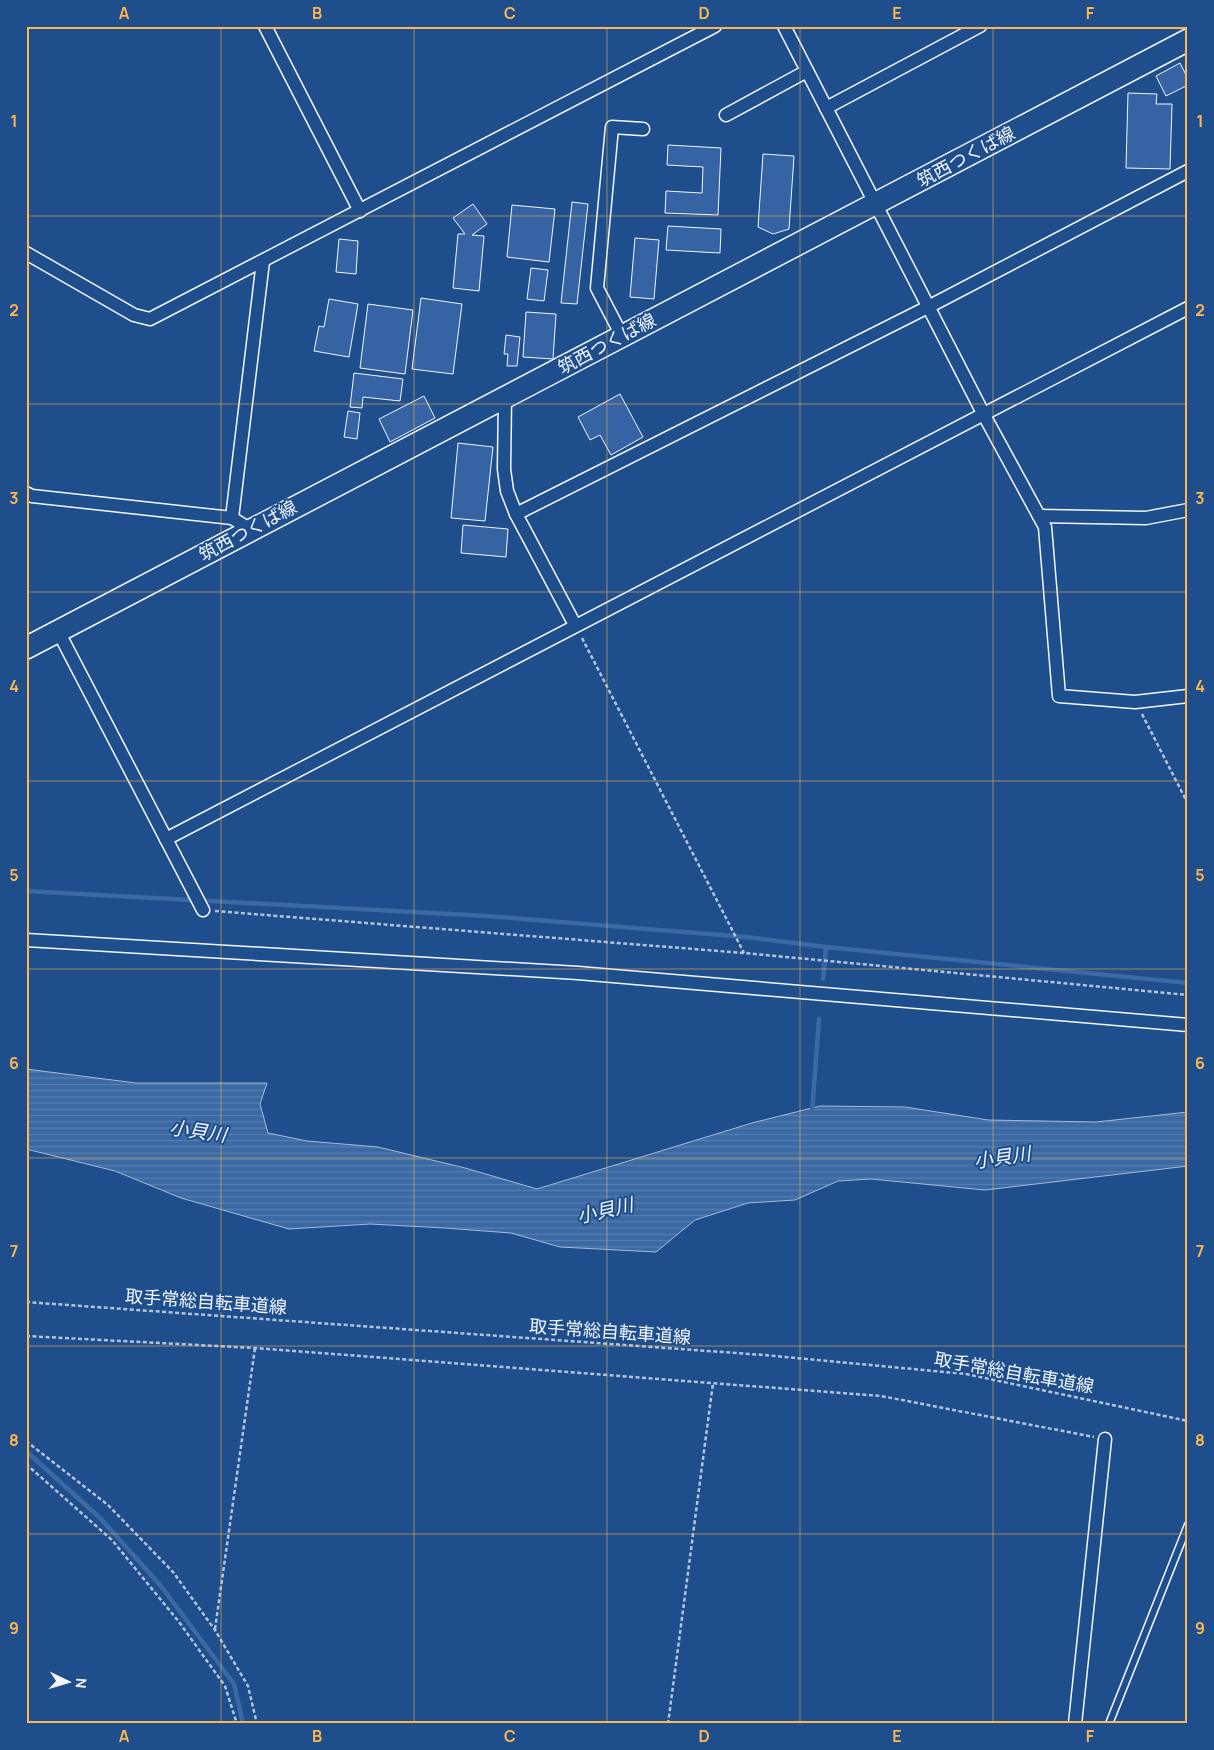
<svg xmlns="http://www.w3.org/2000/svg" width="1214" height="1750" viewBox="0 0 1214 1750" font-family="Manrope,'Noto Sans JP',sans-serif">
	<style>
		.water { fill: url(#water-rules); stroke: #a8bbd7 }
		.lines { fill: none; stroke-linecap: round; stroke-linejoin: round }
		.stream { stroke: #3b69a3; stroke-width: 4.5 }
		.building { fill: #3563a3; stroke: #f2f6ff }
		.service-casing { stroke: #f2f6ff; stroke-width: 9 }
		.minor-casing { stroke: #f2f6ff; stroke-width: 15 }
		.primary-casing { stroke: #f2f6ff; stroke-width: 24 }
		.path { stroke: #b3c4dc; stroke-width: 2.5; stroke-dasharray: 4 2.5; stroke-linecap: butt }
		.service { stroke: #1f4e8c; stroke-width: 6 }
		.minor { stroke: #1f4e8c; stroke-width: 12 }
		.primary { stroke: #1f4e8c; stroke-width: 21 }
		.grid { fill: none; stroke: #ffb74d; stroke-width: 1; stroke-opacity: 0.55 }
		.labels { text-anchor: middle; stroke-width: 4; stroke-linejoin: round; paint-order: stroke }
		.street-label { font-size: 18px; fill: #f2f6ff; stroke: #1f4e8c }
		.water-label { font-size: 19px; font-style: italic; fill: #f2f6ff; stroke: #1f4e8c }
		.neatline { fill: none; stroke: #ffb74d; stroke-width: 2 }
		.grid-label { font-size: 16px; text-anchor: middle; font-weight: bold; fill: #ffb74d }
	</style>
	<defs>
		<pattern id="water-rules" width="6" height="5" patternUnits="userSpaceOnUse" patternTransform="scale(1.25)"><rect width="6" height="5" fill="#3b69a3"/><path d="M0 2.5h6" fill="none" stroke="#587fb1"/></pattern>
	</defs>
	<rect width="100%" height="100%" fill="#1f4e8c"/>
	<path class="water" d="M26,1069L136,1083H267L260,1104L268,1133L307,1141L378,1147L465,1168L537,1189L752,1123L820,1106L905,1107L988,1120L1096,1122L1188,1112V1166L985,1190L871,1179L838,1181L795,1200L748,1203L695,1220L656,1252L560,1247L511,1233L445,1228L370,1224L289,1229L181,1198L115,1171L26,1149Z"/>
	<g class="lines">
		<g class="stream">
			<path d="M26,891L487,916L746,937L826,947L1188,983"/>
			<path d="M823,979L826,947"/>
			<path d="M812,1112L819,1019"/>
			<path d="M26,1451L100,1518L161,1586L234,1684L243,1724"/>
		</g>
	</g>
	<g class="building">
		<path d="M1180,63L1188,79V85L1166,96L1156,76Z"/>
		<path d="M1128,93L1157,94L1156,104H1172L1170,169L1126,168Z"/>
		<path d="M668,145L721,148L718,215L665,213L666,191L702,193L703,167L667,165Z"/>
		<path d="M763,154L794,156L789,229L773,234L758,227Z"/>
		<path d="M572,202L588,204L577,304L561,303Z"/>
		<path d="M473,204L487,224L472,235L484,236L479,291L453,288L458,234H465L453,218Z"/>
		<path d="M512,205L555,209L549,262L507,257Z"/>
		<path d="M668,226L721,229L720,253L666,250Z"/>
		<path d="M635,238L659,240L654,299L630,297Z"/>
		<path d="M339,239L358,241L356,274L336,272Z"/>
		<path d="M531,268L548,270L544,301L527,299Z"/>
		<path d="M421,298L462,304L453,374L412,369Z"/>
		<path d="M329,299L358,304L349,357L314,351L319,326L324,327Z"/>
		<path d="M368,304L413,310L405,374L360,368Z"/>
		<path d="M526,312L556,314L553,359L523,357Z"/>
		<path d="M506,335L520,337L517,366H507L508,354H504Z"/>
		<path d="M354,373L403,379L400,401L363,397L362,408L350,407Z"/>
		<path d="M620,394L643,437L611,455L600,435L590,440L578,417Z"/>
		<path d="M424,396L435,418L390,442L379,419Z"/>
		<path d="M348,411L360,413L357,439L344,437Z"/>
		<path d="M458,443L493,447L485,521L451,518Z"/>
		<path d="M463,525L508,529L506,557L461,553Z"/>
	</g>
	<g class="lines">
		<defs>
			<path id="service" d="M1109,1724L1188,1525"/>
			<g id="minor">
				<path d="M265,26L360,211"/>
				<path d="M784,26L984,415L1045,527L1059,696L1135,702L1188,696"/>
				<path d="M826,108L980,26"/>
				<path d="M726,115L807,71"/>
				<path d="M26,253L134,315L150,319L715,26"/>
				<path d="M622,336L597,288L612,127L643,129"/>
				<path d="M505,397L504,469L507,491L516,514L575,625"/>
				<path d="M26,493L32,496L232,518L251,530"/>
				<path d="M516,514L930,306L1188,171"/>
				<path d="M1039,516L1146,518L1188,510"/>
				<path d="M232,518L263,261"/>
				<path d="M58,631L203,910"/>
				<path d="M166,839L1188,308"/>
				<path d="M26,940L578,973L1188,1025"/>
				<path d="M1075,1724L1105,1439"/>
			</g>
			<path id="primary" d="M26,648L1188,40"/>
		</defs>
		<use href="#service" class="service-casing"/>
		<use href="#minor" class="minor-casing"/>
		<use href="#primary" class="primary-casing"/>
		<g class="path">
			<path d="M582,638L744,953"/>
			<path d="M1142,714L1188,804"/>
			<path d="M215,911L744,953L1188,995"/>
			<path d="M26,1302L764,1355L966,1374L1188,1421"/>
			<path d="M26,1336L255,1348L881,1396L1094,1437"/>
			<path d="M26,1441L108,1505L173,1572L215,1630L248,1686L257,1724"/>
			<path d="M26,1464L112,1540L179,1622L225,1686L237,1724"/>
			<path d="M215,1629L255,1348"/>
			<path d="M668,1724L713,1383"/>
		</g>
		<use href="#service" class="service"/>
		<use href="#minor" class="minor"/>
		<use href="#primary" class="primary"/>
	</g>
	<path class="grid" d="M221,26V1724M414,26V1724M607,26V1724M800,26V1724M993,26V1724M26,216H1188M26,404H1188M26,592H1188M26,781H1188M26,969H1188M26,1158H1188M26,1346H1188M26,1534H1188"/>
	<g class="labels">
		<g class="street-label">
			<text transform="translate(966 157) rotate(-28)" y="6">筑西つくば線</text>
			<text transform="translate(607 344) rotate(-28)" y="6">筑西つくば線</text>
			<text transform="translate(248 531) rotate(-28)" y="6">筑西つくば線</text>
			<text transform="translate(206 1302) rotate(4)" y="6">取手常総自転車道線</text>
			<text transform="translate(610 1332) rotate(4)" y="6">取手常総自転車道線</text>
			<text transform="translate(1014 1373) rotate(10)" y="6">取手常総自転車道線</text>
		</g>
		<g class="water-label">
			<text transform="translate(198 1131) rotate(8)" y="7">小貝川</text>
			<text transform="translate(1002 1157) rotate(-8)" y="7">小貝川</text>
			<text transform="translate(605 1210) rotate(-13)" y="7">小貝川</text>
		</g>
	</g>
	<rect width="1214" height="1750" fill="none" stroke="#1f4e8c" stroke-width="55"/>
	<g transform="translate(68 1682) rotate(95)" stroke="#1f4e8c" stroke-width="4" paint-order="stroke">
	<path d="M0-4L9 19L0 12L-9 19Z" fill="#f2f6ff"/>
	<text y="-8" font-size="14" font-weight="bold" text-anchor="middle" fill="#f2f6ff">N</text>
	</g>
	<rect x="28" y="28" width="1158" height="1694" class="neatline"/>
	<g class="grid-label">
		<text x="124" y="19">A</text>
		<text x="317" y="19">B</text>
		<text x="510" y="19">C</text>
		<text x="704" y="19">D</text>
		<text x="897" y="19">E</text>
		<text x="1090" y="19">F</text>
		<text x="14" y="127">1</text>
		<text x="1200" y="127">1</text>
		<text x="14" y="316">2</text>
		<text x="1200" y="316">2</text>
		<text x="14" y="504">3</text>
		<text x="1200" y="504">3</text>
		<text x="14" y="692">4</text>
		<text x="1200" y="692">4</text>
		<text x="14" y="881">5</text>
		<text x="1200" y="881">5</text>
		<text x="14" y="1069">6</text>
		<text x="1200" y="1069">6</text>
		<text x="14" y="1257">7</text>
		<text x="1200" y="1257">7</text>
		<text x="14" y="1446">8</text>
		<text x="1200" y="1446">8</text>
		<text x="14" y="1634">9</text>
		<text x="1200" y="1634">9</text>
		<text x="124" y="1742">A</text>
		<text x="317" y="1742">B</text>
		<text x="510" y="1742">C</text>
		<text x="704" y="1742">D</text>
		<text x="897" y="1742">E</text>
		<text x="1090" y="1742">F</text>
	</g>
</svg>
